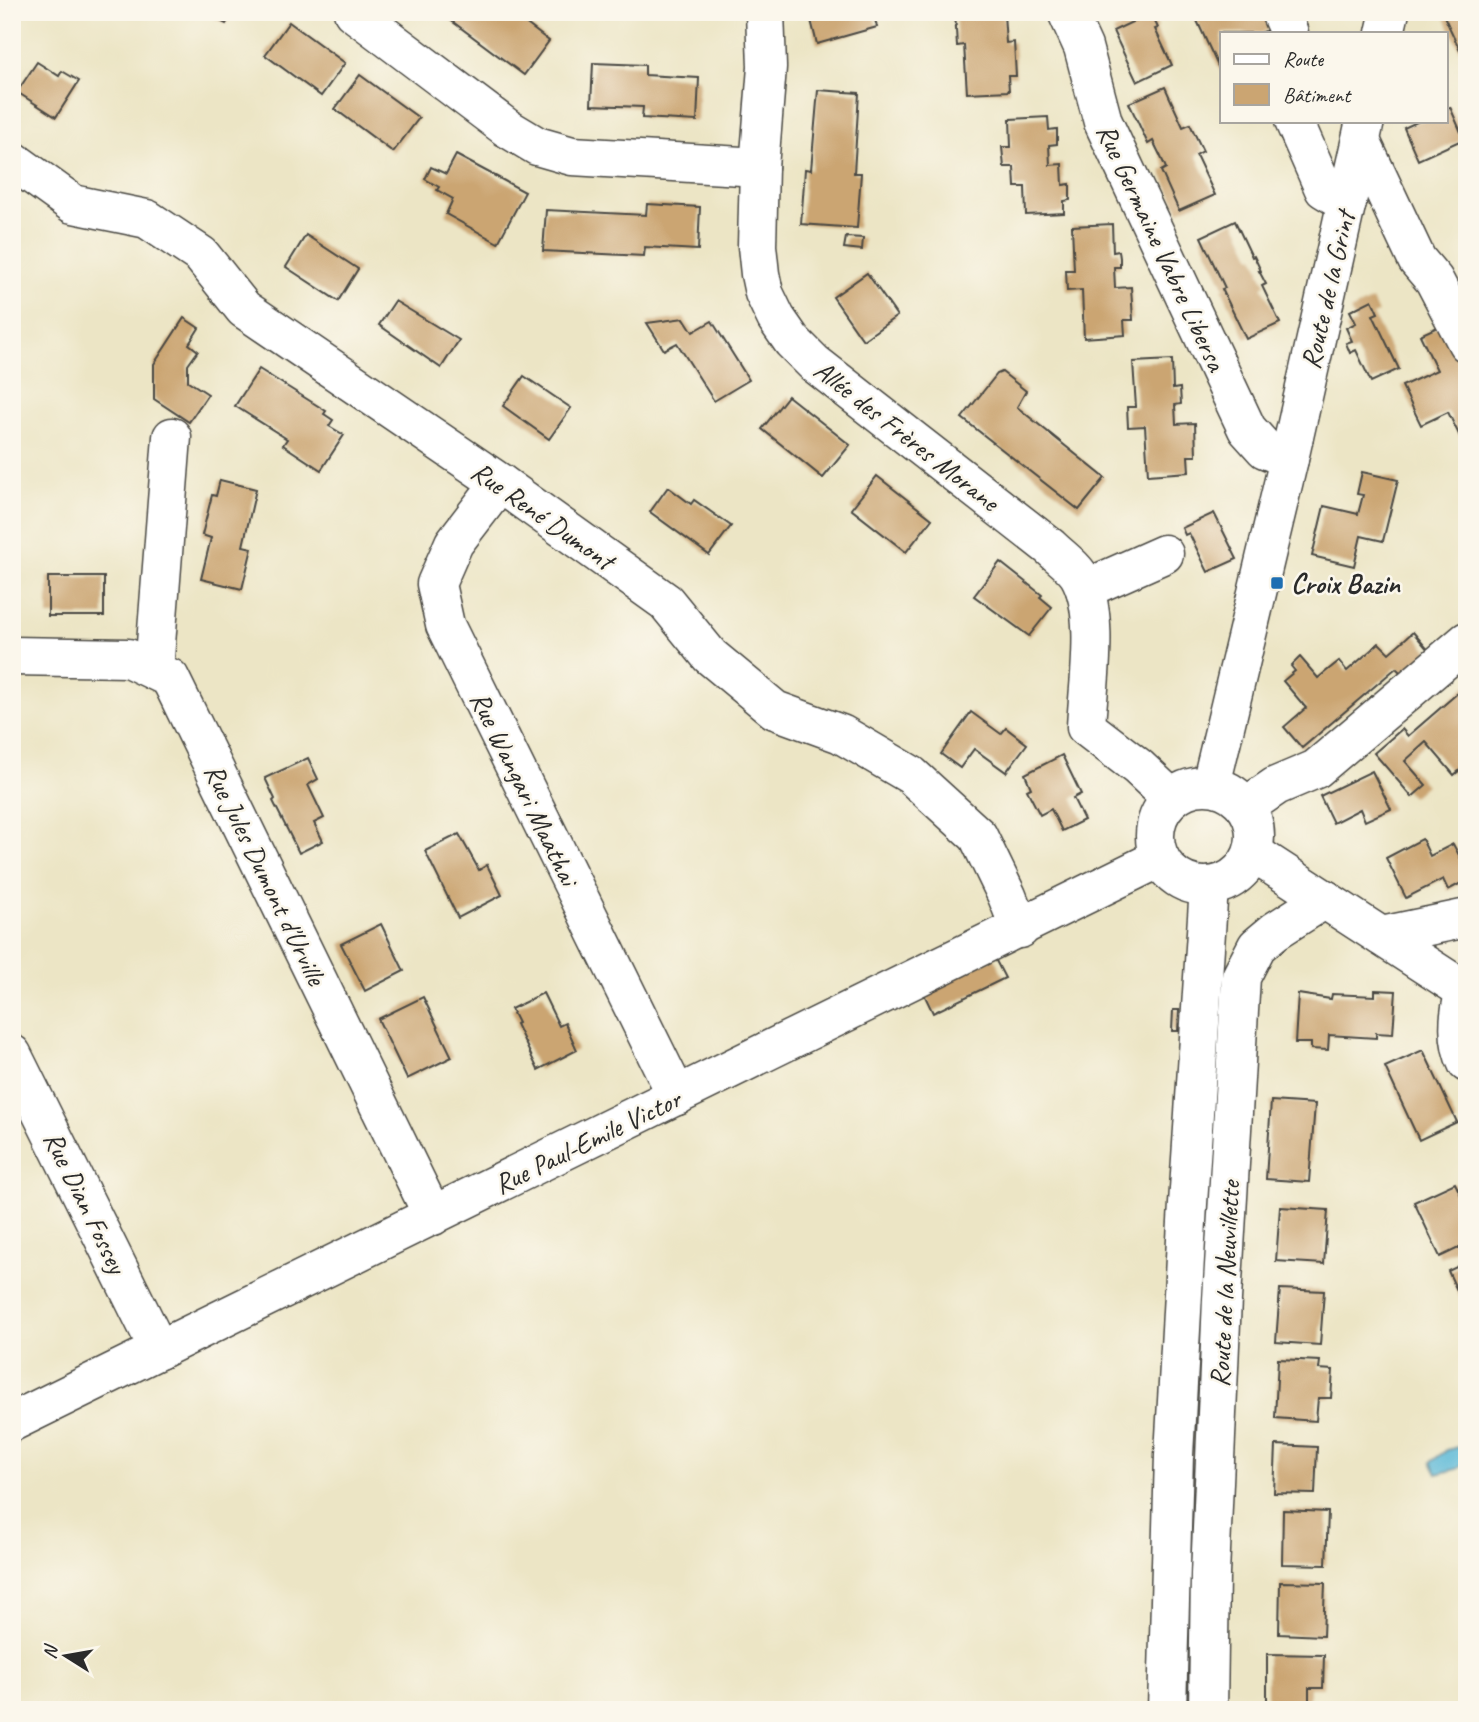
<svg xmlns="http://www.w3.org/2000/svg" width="1479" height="1722" viewBox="0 0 1479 1722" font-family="Caveat,sans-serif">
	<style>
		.water { fill: #58b8d7; stroke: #427281; stroke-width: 2 }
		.building { fill: #cba572 }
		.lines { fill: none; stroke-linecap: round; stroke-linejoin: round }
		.minor-casing { stroke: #484742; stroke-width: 41 }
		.minor { stroke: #fff; stroke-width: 38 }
		.poi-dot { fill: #1f6fb2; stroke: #fbf7ec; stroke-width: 2.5 }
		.labels { text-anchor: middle; stroke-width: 5; stroke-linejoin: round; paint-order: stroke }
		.street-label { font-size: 28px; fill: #2b2b2b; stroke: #fbf7ec }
		.poi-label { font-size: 28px; font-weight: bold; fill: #2b2b2b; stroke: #fbf7ec; text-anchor: start }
	</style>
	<rect width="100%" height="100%" fill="#fbf7ec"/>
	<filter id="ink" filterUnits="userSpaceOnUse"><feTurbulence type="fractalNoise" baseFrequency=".0143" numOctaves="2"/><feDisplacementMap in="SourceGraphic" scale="14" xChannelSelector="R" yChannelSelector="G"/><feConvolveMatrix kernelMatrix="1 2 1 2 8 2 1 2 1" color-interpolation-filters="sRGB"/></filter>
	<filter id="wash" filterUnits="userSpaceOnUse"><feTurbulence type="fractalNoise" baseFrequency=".00686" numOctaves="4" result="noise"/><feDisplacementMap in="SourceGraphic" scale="28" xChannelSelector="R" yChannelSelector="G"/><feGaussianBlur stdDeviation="1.57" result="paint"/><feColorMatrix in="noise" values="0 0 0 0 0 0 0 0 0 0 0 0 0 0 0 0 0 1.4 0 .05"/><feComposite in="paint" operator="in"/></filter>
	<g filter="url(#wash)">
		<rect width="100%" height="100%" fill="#ece5c5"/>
		<path class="water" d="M1467,1445V1462L1456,1469L1437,1474L1431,1462L1447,1450Z"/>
		<g id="blocks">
			<g class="building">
				<path d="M203,12H233L226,24Z"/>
				<path d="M448,12H511L549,41L524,75L445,16Z"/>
				<path d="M809,12H873L877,27L817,44Z"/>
				<path d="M955,12L1004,14L1006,43L1014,42L1016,76H1008L1009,91L967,93L964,45L957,46Z"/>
				<path d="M1193,12H1273L1279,25L1261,33H1222V75Z"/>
				<path d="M1445,12H1467V47L1460,50L1443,14Z"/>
				<path d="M1151,13L1158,28L1155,29L1172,65L1137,82L1113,31Z"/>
				<path d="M289,22L345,63L321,96L265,55Z"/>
				<path d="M37,62L59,76L62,71L79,81L56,117L17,92Z"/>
				<path d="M593,63L645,65V75L699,78L697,121L642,118L643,107L591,105Z"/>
				<path d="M360,75L419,118L393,152L335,109Z"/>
				<path d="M1165,87L1183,127L1190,124L1203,151L1196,155L1215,195L1179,211L1161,171L1166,168L1160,155L1153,141L1148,144L1129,103Z"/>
				<path d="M818,90L859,93L854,173H861L857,228L801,224L805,169L811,170Z"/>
				<path d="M1450,107L1464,139L1418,160L1404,128L1419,121H1446V109Z"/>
				<path d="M1048,117L1049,130L1057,129V144L1049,145L1050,165L1062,164L1063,185L1070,184V200L1064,201V213L1026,215L1025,187H1015L1014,167H1004L1002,147H1011L1010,119Z"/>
				<path d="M456,155L525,192L498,243L446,214L453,199L437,190L439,187L425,179L431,167L446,174Z"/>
				<path d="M647,204L700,207L698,250L645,247L644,256L543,251L546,210L646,215Z"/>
				<path d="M1235,221L1252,257L1254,256L1261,271H1259L1266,284L1262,286L1280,323L1246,339L1222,289L1225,288L1201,237Z"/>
				<path d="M1112,224L1113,252L1119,251L1120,258V267H1114L1115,288L1131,287L1133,320H1124L1125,335L1084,338L1082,290L1067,291L1066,270H1074L1072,226Z"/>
				<path d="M306,235L358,269L338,301L286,267Z"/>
				<path d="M846,237L863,238L862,250L844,248Z"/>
				<path d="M867,273L897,316L863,340L833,297Z"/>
				<path d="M1372,300L1378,313L1373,315L1399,369L1371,382L1356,350L1350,353L1346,343L1352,341L1346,328L1356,323L1350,311Z"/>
				<path d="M395,301L459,340L441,368L379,325Z"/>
				<path d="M184,318L199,328L189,344L198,351L188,365V381L208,394L189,422L154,399V364Z"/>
				<path d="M684,318L693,332L712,321L749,380L714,401L677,343L664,350L647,323Z"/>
				<path d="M1446,323L1467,368V451L1448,412L1421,425L1402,386L1437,370L1420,335Z"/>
				<path d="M1172,360L1173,389L1180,388L1181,404L1175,405L1176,424L1195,423L1196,456H1188L1189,472L1148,475L1145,426L1128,427L1127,407H1136L1133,362Z"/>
				<path d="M259,369L326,411L324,414L333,420L329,426L344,435L321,470L283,445L287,439L235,406Z"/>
				<path d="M1002,372L1026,391L1017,407L1105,478L1079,510L962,418L997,374Z"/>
				<path d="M524,376L571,408L549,439L503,406Z"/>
				<path d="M788,396L850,445L823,478L762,429Z"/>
				<path d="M1362,472L1398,480L1383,541L1361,536L1354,566L1312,556L1324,506L1358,514L1363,495L1357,494Z"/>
				<path d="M877,476L932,519L906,552L851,509Z"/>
				<path d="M220,480L256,489L243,546L252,548L242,589L201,579L211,538L202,535L212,495L216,496Z"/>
				<path d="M668,487L691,504L694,500L731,526L709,555L650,512Z"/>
				<path d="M1214,513L1237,559L1208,572L1189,533L1185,535L1182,528Z"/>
				<path d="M1000,562L1042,595L1040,597L1052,607L1029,636L974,596Z"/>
				<rect x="48" y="577" width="56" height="39"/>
				<path d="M1413,632L1429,651L1402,674L1396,668L1302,748L1284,727L1306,708L1283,681L1295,671L1291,666L1300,657L1318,678L1339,661L1347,671L1379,643L1389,653Z"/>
				<path d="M1467,685V764L1454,775L1426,742L1405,761L1426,785L1412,797L1374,753L1402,729L1408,736Z"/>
				<path d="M971,712L1001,734L1006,728L1027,744L1006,772L974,749L960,768L941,754Z"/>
				<path d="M1062,755L1081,794L1073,798L1084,820L1062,831L1051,809L1040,815L1027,790L1031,788L1025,774Z"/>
				<path d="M308,758L318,779L308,785L324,818L314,823L323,841L299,853L273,801L275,799L265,778Z"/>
				<path d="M1372,771L1391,809L1365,821L1360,809L1333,823L1320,796Z"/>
				<path d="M459,834L479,870L487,865L502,895L458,918L425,851Z"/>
				<path d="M1422,839L1430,856L1453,844L1467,870V880L1448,890L1443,879L1406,898L1386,858Z"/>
				<path d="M381,924L404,971L365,991L341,944Z"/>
				<path d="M994,957L1005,978L933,1013L923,992Z"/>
				<path d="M1375,990L1396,991L1393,1034L1376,1033V1038L1329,1035L1328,1050L1311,1049V1043H1295L1298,994L1331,999L1332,994L1375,996Z"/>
				<path d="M543,993L559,1026L565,1023L577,1050L538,1070L516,1024L518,1023L511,1009Z"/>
				<path d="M423,997L452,1057L407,1079L378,1019Z"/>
				<path d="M1173,1010H1179L1178,1031H1172Z"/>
				<path d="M1423,1050L1457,1122L1419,1140L1385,1067Z"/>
				<path d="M1271,1101L1315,1104L1309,1182L1266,1179Z"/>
				<path d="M1455,1183L1467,1208V1244L1440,1257L1414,1202Z"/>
				<path d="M1280,1207L1328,1210L1324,1264L1276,1261Z"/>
				<path d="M1467,1262V1312L1448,1271Z"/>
				<path d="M1280,1289L1324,1291L1320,1345L1276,1342Z"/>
				<path d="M1278,1359L1320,1361L1319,1369L1333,1370L1331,1398H1318L1316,1421L1275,1418Z"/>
				<path d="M1276,1445L1317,1447L1315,1494L1274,1493Z"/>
				<path d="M1283,1510L1328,1512L1326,1565L1282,1564Z"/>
				<path d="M1280,1582L1325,1583L1323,1636L1279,1634Z"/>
				<path d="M1267,1654L1324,1655L1323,1688H1309V1704L1267,1703Z"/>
			</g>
		</g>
	</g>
	<g filter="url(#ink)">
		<use href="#blocks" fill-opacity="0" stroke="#484742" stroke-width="2"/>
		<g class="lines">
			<defs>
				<g id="minor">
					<path d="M353,12L507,128L537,146L572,156L759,167"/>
					<path d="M765,12L767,67L759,167L757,246L760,274L764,293L776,318L792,341L814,363L1050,547C1059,556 1071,564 1078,574C1101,612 1088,684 1086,727L1138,767L1171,798"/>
					<path d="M1067,12L1083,47L1103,122L1247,429L1265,449L1289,459"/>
					<path d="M1280,12L1289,33"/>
					<path d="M1385,33L1390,12"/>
					<path d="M1294,121L1324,189L1347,203"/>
					<path d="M1361,141L1417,260L1434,280L1467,343"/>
					<path d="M12,160L73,204L147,219L201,255L244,309L500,483L666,602L710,656L775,710L841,734L911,775L978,836L1007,896L1020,929"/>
					<path d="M500,483L454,543L436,584L445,625L677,1096"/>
					<path d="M1085,589L1164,554"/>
					<path d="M12,656L128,658L170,678L433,1216"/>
					<path d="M154,670L172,437"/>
					<path d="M1211,785L1289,459L1365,121"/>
					<circle cx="1205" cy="836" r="50"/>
					<path d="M1247,806L1276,786L1316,769L1467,641"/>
					<path d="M1253,853L1467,992"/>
					<path d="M1381,936L1467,918"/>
					<path d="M1465,991C1458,1014 1456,1041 1467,1063"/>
					<path d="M12,1054L159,1350"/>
					<path d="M12,1422L1160,858"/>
					<path d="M1167,1710L1174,1455L1188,1204L1209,887"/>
					<path d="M1208,1710L1210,1574L1222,1299L1241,977L1257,946L1275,931L1325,899"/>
				</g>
			</defs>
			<use href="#minor" class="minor-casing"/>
			<use href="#minor" class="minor"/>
		</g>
	</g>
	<rect class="poi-dot" x="1270" y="576" width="14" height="14" rx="3.5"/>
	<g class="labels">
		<g class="street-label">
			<text transform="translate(1162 247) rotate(65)" y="10">Rue Germaine Vabre Libersa</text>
			<text transform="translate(1327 290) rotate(-77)" y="10">Route de la Grint</text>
			<text transform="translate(907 435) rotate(38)" y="10">Allée des Frères Morane</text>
			<text transform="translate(543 515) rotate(35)" y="10">Rue René Dumont</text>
			<text transform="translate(525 788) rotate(64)" y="10">Rue Wangari Maathai</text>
			<text transform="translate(266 874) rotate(64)" y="10">Rue Jules Dumont d'Urville</text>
			<text transform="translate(587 1141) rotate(-26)" y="10">Rue Paul-Emile Victor</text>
			<text transform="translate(86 1202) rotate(64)" y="10">Rue Dian Fossey</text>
			<text transform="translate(1224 1284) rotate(-87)" y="10">Route de la Neuvillette</text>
		</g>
		<g class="poi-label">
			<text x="1291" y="593">Croix Bazin</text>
		</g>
	</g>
	<rect width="1479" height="1722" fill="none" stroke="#fbf7ec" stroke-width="42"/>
	<rect x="1220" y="32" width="228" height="91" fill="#fbf7ec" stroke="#a8a59f" stroke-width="2"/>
	<rect x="1234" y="54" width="35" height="10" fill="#ffffff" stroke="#a8a59f" stroke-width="2"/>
	<text x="1283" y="66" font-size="21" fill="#2b2b2b">Route</text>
	<rect x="1234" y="84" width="35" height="21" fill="#cba572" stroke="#a8a59f" stroke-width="2"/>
	<text x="1283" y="102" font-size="21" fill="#2b2b2b">Bâtiment</text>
	<g transform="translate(66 1656) rotate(281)" stroke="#fbf7ec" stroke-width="5" paint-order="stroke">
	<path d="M0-5L12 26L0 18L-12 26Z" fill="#2b2b2b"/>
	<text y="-10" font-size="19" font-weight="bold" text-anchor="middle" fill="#2b2b2b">N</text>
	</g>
</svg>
